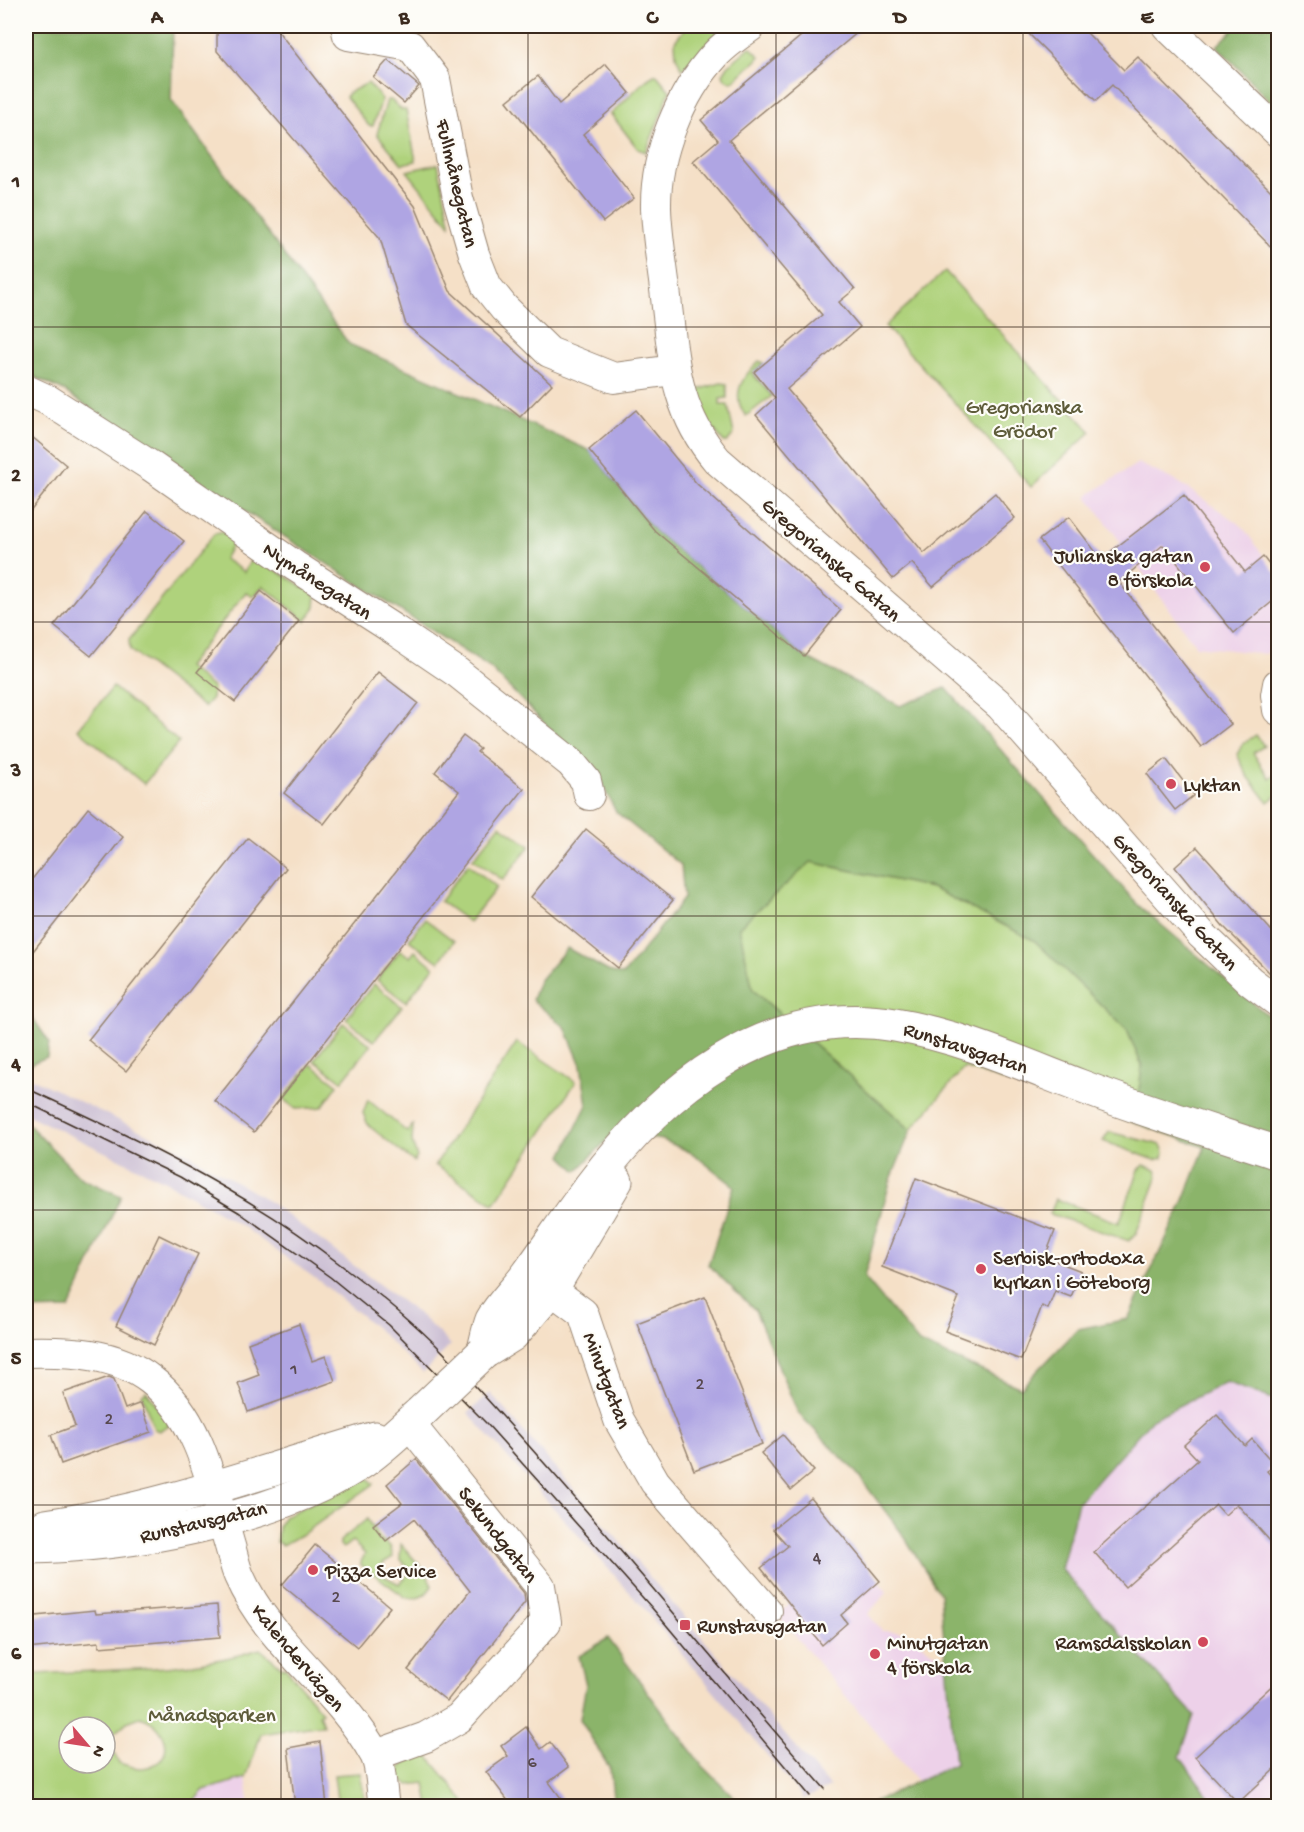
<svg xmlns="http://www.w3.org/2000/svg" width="1304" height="1832" viewBox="0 0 1304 1832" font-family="'Gochi Hand',sans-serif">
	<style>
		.built { fill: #edd1e9 }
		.industrial { fill: #ccbfd4 }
		.green { fill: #afd27b; stroke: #757e4c; stroke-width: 1.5; fill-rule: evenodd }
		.forest { fill: #8bb46b; stroke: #636f44; stroke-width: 1.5; fill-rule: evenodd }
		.building { fill: #afa5e3 }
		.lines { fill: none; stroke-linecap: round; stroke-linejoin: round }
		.minor-casing { stroke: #988572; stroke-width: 32 }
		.tertiary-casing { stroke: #988572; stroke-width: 35 }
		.minor { stroke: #fff; stroke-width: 30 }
		.tertiary { stroke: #fff; stroke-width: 33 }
		.tram { stroke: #3b2a1e; stroke-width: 1.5 }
		.tertiary-bridge-casing { stroke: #988572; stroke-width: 35; stroke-linecap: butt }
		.tertiary-bridge { stroke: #fff; stroke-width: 33 }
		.grid { fill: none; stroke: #3b2a1e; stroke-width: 1.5; stroke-opacity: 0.55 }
		.poi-dot { fill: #d1495b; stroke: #fdfcf7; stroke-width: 2 }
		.labels { text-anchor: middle; stroke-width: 4.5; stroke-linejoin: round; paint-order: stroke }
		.number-label { font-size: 18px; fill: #58494f }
		.street-label { font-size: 21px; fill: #3b2a1e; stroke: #fdfcf7 }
		.park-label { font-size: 21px; fill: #5e5c3a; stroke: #fdfcf7 }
		.poi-label { font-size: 21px; fill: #3b2a1e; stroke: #fdfcf7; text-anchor: start }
		.neatline { fill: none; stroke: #3b2a1e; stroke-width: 2 }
		.grid-label { font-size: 20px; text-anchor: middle; font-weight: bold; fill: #3b2a1e }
	</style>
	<rect width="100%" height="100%" fill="#fdfcf7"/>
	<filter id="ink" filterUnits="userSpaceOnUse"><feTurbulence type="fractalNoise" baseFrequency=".0167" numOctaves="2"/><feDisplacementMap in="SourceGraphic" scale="12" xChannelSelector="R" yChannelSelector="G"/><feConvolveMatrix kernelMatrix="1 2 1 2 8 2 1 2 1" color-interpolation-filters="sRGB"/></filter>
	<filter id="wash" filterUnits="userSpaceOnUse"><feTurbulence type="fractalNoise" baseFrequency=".008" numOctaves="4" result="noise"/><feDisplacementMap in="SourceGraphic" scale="24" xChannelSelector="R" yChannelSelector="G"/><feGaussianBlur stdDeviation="1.35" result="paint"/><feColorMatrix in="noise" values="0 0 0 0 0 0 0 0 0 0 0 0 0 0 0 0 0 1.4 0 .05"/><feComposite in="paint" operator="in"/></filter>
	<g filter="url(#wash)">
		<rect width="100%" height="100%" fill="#f5e0c7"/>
		<g class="built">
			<path d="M1138,463L1180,483L1242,526L1278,576V638L1266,654L1196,646L1087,496Z"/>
			<path d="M1227,1382L1278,1401V1806H1216L1180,1756L1061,1569L1078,1502L1152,1419Z"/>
			<path d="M811,1498L887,1592L868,1614L882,1631L901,1632L956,1666L948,1707L967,1736L938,1806L777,1614L791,1604L761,1568L787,1546L773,1529Z"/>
			<path d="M246,1778L250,1806H189L204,1790Z"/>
		</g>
		<g class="industrial">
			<path d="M27,1076L187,1153L267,1200L421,1316L451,1345L423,1373L375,1327L323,1284L242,1226L165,1181L26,1114Z"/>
			<path d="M490,1393L607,1527L830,1787L804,1799L641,1605L468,1413Z"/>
		</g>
		<g class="green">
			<path d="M687,26H725L682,70L676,56L675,41Z"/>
			<path d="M750,47L760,56L757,60L732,82L725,79L723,74L728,66Z"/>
			<path d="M656,74L670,91L646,152L638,149L611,114C627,101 638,83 656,74Z"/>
			<path d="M368,83L382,99L373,126H369L346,97L348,93Z"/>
			<path d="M387,100H391L402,110H406L416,161L402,164L377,134Z"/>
			<path d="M438,164L450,222V225L407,171Z"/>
			<path d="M945,271L1091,432L1031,487L885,326Z"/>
			<path d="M759,361L763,363L752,373L772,396L746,416C730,395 742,377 759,361Z"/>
			<path d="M721,383L727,384V398L720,399V405H728L734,434L727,442H724L708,422L694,391Z"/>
			<path d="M224,532L235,540L224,559L244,572L253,556L316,595L315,607L306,621L263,586L253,597L246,592L187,667L213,688L212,698L204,707L130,650L129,640L214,534Z"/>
			<path d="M113,687L179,742L144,784L78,729Z"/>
			<path d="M1256,735L1264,746L1253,753L1270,779L1278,773V794L1268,802L1247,775L1237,754L1244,743Z"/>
			<path d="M500,825L530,846L503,880L473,859Z"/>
			<path d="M811,862L932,888L1035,941L1127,1030L1142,1066L1135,1123L964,1068L911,1130L753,990L738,927Z"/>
			<path d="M468,864L497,887L469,922L440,901Z"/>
			<path d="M425,919L454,941L439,962L409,940Z"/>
			<path d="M400,950L410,957L415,951L434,967L406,1002L377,980Z"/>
			<path d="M374,984L402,1007L374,1041L346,1019Z"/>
			<path d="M343,1023L371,1045L342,1081L314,1060Z"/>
			<path d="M517,1042L576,1082L494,1204L435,1165Z"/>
			<path d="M311,1064L338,1085L322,1107L296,1109L283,1099Z"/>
			<path d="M368,1100L407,1132L413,1125L412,1142L417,1157L414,1162L368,1125L363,1113Z"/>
			<path d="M1109,1132L1161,1145L1164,1152L1163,1158L1155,1160L1103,1141Z"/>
			<path d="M1144,1165L1156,1170L1158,1176L1136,1234L1129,1241L1050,1214L1056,1199L1119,1223L1139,1170Z"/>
			<path d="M146,1391L171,1424L159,1431L154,1429L142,1395Z"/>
			<path d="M366,1476L374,1484L304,1533L283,1545L277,1542L278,1527L285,1516Z"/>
			<path d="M367,1519L379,1538L390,1546L393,1557L383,1563L384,1576L399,1584L408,1575L409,1570L400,1558L401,1544L427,1574L432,1586C425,1597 418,1600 405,1597L360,1564L365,1554L352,1541L343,1548L340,1545V1541Z"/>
			<path d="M260,1649L283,1668L285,1667L322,1712L319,1714L323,1725L261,1734L246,1778L204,1790L189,1806H26V1675C103,1668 184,1674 260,1649ZM140,1717C169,1725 178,1763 143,1768C135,1769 126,1765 119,1763L108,1739L127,1722ZM69,1727H105V1763H69Z"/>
			<path d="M427,1755L468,1806H429L425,1783L409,1785L397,1779C397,1763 414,1758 427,1755Z"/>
			<path d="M360,1773L366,1806H338L334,1775Z"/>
		</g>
		<g class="forest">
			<path d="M26,26H173L171,100L349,344L589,450L655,531L804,656L900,706L946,688L1138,905L1278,1024V1401L1226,1382L1152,1419L1078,1502L1061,1569L1194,1715L1180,1757L1216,1806H865L955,1764L940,1594L904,1536L855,1471L798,1413L755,1310L708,1265L734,1186L692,1153L663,1140L614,1133L577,1171L562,1156L587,1105L581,1065L565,1027L532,1000L539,981L567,948L608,971L623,975L684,898L681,865L616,812L600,780L490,668L232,503L64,391L26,373ZM811,862L932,888L1035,941L1127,1030L1142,1066L1135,1123L1205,1147L1182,1205L1128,1319L1078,1329L1021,1388L919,1343L864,1277L890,1182L911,1130L753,990L739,927Z"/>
			<path d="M1237,26H1278V110L1217,46Z"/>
			<path d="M26,1008L49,1042L47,1057L30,1064L26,1080Z"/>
			<path d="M26,1122L81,1178L121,1196L69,1309L26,1310Z"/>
			<path d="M608,1638L700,1763L743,1806H614L610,1769L580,1719L586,1685L579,1656Z"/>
		</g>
		<g id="blocks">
			<g class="building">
				<path d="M217,26H274L415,206L450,291L552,384L520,417L406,325L380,238L217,51Z"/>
				<path d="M813,26H865L729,140L855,289L839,302L860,327L787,389L924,553L995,493L1015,518L933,587L912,563L893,579L756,415L775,398L754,372L822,315L693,161L718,140L701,120Z"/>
				<path d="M1021,26H1080L1124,70L1138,57L1278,198V254L1112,85L1096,101Z"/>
				<path d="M388,60L419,86L404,103L373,77Z"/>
				<path d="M606,64L630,93L583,134L634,198L603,222L507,101L538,76L559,104Z"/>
				<path d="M636,410L697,484L841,610L804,656L655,531L589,450Z"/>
				<path d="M26,432L66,465L26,517Z"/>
				<path d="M1184,495L1245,572L1263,557L1278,576V597L1234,633L1163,545L1119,582L1231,724L1201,747L1039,540L1069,517L1101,559Z"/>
				<path d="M147,511L184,541L91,656L54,626Z"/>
				<path d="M261,591L299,621L235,702L197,672Z"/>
				<path d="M378,672L418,703L324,824L284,793Z"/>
				<path d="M463,736L480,749L477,752L524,789L254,1132L215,1101L459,791L435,772Z"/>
				<path d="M1166,759L1194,795L1175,810L1147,774Z"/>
				<path d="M88,808L123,837L26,960V887Z"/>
				<path d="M586,829L673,900L618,968L531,897Z"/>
				<path d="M248,838L286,868L126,1071L88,1040Z"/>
				<path d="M1197,847L1278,938V981L1223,926L1175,867Z"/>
				<path d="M916,1178L1055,1231L1045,1257L1081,1271L1071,1297L1055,1291L1048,1309L1042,1306L1021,1360L945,1331L959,1297L882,1267Z"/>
				<path d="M159,1235L198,1254L154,1345L116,1326Z"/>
				<path d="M705,1297L762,1444L694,1470L637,1323Z"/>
				<path d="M299,1324L312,1361L326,1356L335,1381L248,1412L238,1383L259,1375L248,1343Z"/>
				<path d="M109,1377L114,1379L125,1409L141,1403L151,1432L61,1464L51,1435L75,1426L63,1393Z"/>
				<path d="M1217,1415L1245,1446L1252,1439L1275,1465L1267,1471L1278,1484V1550L1237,1504L1225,1515L1216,1505L1125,1587L1094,1552L1198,1460L1184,1445Z"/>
				<path d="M783,1435L814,1471L791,1490L761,1453Z"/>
				<path d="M416,1459L524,1593L525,1602L447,1701L408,1670L470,1591L414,1519L386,1541L373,1525L402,1503L387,1484Z"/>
				<path d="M811,1498L880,1581L841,1615L847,1623L822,1645L761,1568L788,1546L773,1529Z"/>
				<path d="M315,1545L390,1607L357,1647L282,1585Z"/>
				<path d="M217,1605L220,1637L99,1647V1642L26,1649V1617L95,1610L96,1614Z"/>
				<path d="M1278,1680V1766L1238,1803L1195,1757Z"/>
				<path d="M526,1727L541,1749L550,1742L569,1767L549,1782L567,1806H512L486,1772L508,1756L501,1746Z"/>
				<path d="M320,1742L327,1806H295L288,1748Z"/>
			</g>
		</g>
	</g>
	<g filter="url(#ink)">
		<use href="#blocks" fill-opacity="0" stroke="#988572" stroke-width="1.5"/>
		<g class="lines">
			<defs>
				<g id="minor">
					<path d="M346,26L348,35L410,46L435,79L458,198L474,254L487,287L504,308L549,352L614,378L674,370"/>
					<path d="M751,26C740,34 726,43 716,54C680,93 655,154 656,208C657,241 664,274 667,307C674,366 677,413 717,460L1001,706L1202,935L1250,981L1278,1002"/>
					<path d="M1167,26L1278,132"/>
					<path d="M26,390L48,400L151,466L295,566L396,631L458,673L571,763L586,781L589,795"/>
					<path d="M1278,684L1276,695L1278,710"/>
					<path d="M533,1276L583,1313L619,1420L655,1482L767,1611"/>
					<path d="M26,1352C70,1351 115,1352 151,1380C201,1418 213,1489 230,1546C233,1556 235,1567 239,1576C269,1645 338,1688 374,1753C382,1766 381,1791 384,1806"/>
					<path d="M376,1755L426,1737L459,1718L546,1622L540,1586L409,1423"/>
				</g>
				<g id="tertiary">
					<path d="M483,1353C486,1343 488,1330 492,1320C501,1304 517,1289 528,1274C549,1245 569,1215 590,1187C662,1090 767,1003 895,1025C959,1036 1020,1063 1080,1086C1145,1111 1212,1131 1278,1153"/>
					<path d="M483,1353L512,1335L551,1290L616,1181"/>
					<path d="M45,1526C159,1510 266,1470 375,1438"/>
					<path d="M26,1547C129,1546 268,1521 356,1466C379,1452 400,1430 420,1413"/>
				</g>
			</defs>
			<use href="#minor" class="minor-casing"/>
			<use href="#tertiary" class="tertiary-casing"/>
			<use href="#minor" class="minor"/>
			<use href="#tertiary" class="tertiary"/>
			<g class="tram">
				<path d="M26,1088C135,1138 246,1191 341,1265C377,1292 413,1321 444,1353C482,1392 517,1433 553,1473C645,1577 733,1685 825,1789"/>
				<path d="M26,1102L180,1177L240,1213L330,1277L389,1325L487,1424L652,1608L810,1796"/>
			</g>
			<defs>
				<path id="tertiary-bridge" d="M420,1413L483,1353"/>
			</defs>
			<use href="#tertiary-bridge" class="tertiary-bridge-casing"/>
			<use href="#tertiary-bridge" class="tertiary-bridge"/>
		</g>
	</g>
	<path class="grid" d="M281,26V1806M528,26V1806M776,26V1806M1023,26V1806M26,327H1278M26,622H1278M26,916H1278M26,1210H1278M26,1505H1278"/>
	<g class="poi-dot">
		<circle cx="1205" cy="567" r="6"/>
		<circle cx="1171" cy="784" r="6"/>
		<circle cx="981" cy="1269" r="6"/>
		<circle cx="313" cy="1570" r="6"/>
		<rect x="679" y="1619" width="12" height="12" rx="3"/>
		<circle cx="1203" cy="1642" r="6"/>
		<circle cx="875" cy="1654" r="6"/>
	</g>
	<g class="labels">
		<g class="number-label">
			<text x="294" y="1374">1</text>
			<text x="700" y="1389">2</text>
			<text x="109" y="1424">2</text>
			<text x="817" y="1563">4</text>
			<text x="336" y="1602">2</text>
			<text x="532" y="1767">6</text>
		</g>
		<g class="street-label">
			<text transform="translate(458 183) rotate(77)" y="7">Fullmånegatan</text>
			<text transform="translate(832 559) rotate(41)" y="7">Gregorianska Gatan</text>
			<text transform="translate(318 580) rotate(33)" y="7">Nymånegatan</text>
			<text transform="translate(1176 901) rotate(48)" y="7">Gregorianska Gatan</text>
			<text transform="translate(966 1047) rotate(18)" y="7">Runstavsgatan</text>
			<text transform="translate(608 1380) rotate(69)" y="7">Minutgatan</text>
			<text transform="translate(203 1521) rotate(-13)" y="7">Runstavsgatan</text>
			<text transform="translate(499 1534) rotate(52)" y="7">Sekundgatan</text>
			<text transform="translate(299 1657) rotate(50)" y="7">Kalendervägen</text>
		</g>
		<g class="park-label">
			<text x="1024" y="413">Gregorianska<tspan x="1024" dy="24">Grödor</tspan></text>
			<text x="212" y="1721">Månadsparken</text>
		</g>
		<g class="poi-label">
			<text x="1193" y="562" text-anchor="end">Julianska gatan<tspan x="1193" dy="24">8 förskola</tspan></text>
			<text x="1183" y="791">Lyktan</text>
			<text x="993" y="1264">Serbisk-ortodoxa<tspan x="993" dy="24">kyrkan i Göteborg</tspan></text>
			<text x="325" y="1577">Pizza Service</text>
			<text x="697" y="1632">Runstavsgatan</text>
			<text x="887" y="1649">Minutgatan<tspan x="887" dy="24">4 förskola</tspan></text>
			<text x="1191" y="1649" text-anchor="end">Ramsdalsskolan</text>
		</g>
	</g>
	<rect width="1304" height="1832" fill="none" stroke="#fdfcf7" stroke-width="66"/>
	<g transform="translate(87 1745) rotate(119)"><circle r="28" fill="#fdfcf7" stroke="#afa8a0" stroke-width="1.5"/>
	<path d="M0-4.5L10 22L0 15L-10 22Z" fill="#d1495b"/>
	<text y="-9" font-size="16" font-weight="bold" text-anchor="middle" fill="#3b2a1e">N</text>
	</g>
	<rect x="33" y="33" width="1238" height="1766" class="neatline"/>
	<g class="grid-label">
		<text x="157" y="23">A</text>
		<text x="404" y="23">B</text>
		<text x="652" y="23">C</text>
		<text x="900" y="23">D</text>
		<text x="1147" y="23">E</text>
		<text x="16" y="187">1</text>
		<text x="16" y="481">2</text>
		<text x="16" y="776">3</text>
		<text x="16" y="1070">4</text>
		<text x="16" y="1364">5</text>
		<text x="16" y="1659">6</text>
	</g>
</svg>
